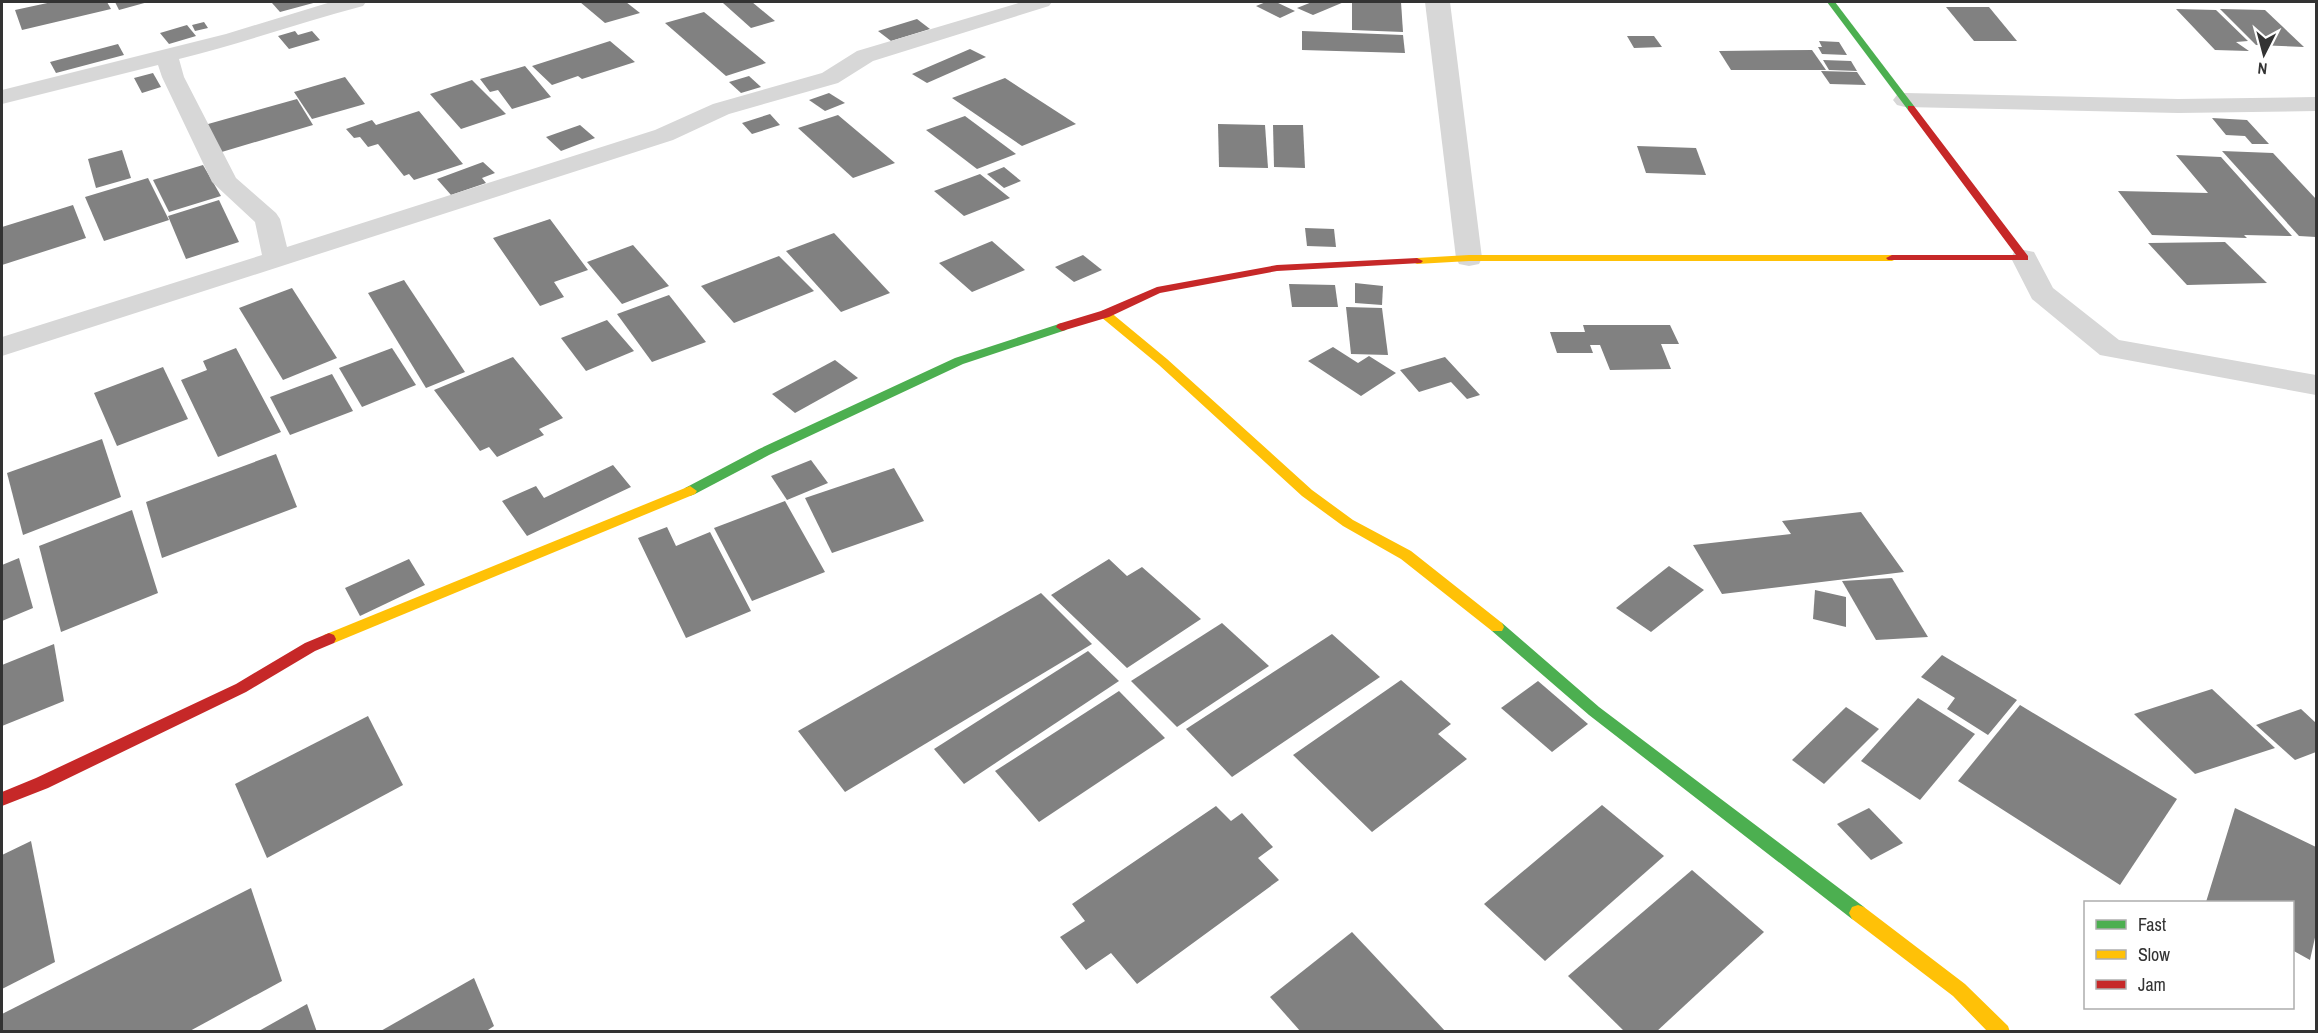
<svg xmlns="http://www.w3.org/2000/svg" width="2318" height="1033" viewBox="0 0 2318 1033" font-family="'Archivo Narrow',sans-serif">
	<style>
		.building { fill: #818181 }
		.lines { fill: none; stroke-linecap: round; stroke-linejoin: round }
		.street { fill: #d7d7d7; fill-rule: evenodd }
		.fast { fill: #4caf50; fill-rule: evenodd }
		.slow { fill: #ffc107; fill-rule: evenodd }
		.jam { fill: #c62828; fill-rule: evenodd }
	</style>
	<rect width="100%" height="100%" fill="#fff"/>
	<g class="building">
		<path d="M52,2H107L111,9L22,30L15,10Z"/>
		<path d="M115,2H148L119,10Z"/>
		<path d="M279,2H317L280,12L272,3Z"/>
		<path d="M580,2H626L640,13L605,23Z"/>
		<path d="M730,2H752L775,21L751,28L723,3Z"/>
		<path d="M1266,2H1276L1295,11L1280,18L1256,6Z"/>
		<path d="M1312,2H1344L1313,15L1297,8Z"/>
		<path d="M1352,2H1401L1403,32L1352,30Z"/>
		<path d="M1946,7H1989L2017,41H1974Z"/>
		<path d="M2176,9L2216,10L2248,41L2236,42L2249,51L2215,50Z"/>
		<path d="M2220,9L2265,10L2304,47L2256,45Z"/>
		<path d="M704,12L766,63L726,76L665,23Z"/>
		<path d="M917,19L930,29L891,41L878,31Z"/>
		<path d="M204,22L208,28L195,31L192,25Z"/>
		<path d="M187,25L196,36L169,44L160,33Z"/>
		<path d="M295,31L298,35L312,31L320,40L289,49L278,36Z"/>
		<path d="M1302,31L1403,35L1405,53L1302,50Z"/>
		<path d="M1627,36H1654L1662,47L1634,48Z"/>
		<path d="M610,41L635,62L582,79L578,76L552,85L532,66Z"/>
		<path d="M1819,41L1839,42L1847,55L1822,54L1818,47H1822Z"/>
		<path d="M118,44L124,55L56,73L50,62Z"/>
		<path d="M970,49L986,57L927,83L912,74Z"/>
		<path d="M1812,50L1826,70H1731L1719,51Z"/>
		<path d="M1823,60L1851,61L1857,71L1829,70Z"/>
		<path d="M525,66L551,97L512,109L498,90L490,92L480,79Z"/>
		<path d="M1821,71L1857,72L1866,85L1830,84Z"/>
		<path d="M153,73L161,87L142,93L134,78Z"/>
		<path d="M749,76L761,87L741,93L729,82Z"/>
		<path d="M345,77L365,104L312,119L294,92Z"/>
		<path d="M1005,78L1076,124L1022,146L952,98Z"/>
		<path d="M472,80L506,114L461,129L430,94Z"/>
		<path d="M829,93L845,103L825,111L809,100Z"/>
		<path d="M297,99L313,125L215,154L201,126Z"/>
		<path d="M419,111L463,164L414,180L409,174L404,176L378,144L368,147L360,137L354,138L346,129L372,120L376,125Z"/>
		<path d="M770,114L780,125L752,134L742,123Z"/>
		<path d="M838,115L895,163L853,178L798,128Z"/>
		<path d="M965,116L1016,154L977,169L926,130Z"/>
		<path d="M2212,118L2247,120L2269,144H2252L2245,136L2226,135Z"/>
		<path d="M1218,124L1265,125L1268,168L1219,167Z"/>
		<path d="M580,125L595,138L561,151L546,137Z"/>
		<path d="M1273,125H1303L1305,168L1274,167Z"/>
		<path d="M1637,146L1696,148L1706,175L1646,173Z"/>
		<path d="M122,150L131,178L96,188L88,159Z"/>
		<path d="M2222,151L2273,153L2316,199V237L2299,236Z"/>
		<path d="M2176,155L2221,157L2292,236L2244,235L2247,238L2152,235L2118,191L2208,193Z"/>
		<path d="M483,162L495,173L482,178L486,183L451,195L437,179Z"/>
		<path d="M203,165L221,196L169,212L153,180Z"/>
		<path d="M1004,167L1021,181L1004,188L987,174Z"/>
		<path d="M980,174L1010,198L964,216L934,191Z"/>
		<path d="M148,178L169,220L104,241L85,197Z"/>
		<path d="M219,200L239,242L186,259L168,216Z"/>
		<path d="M73,205L86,238L2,265V227Z"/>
		<path d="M550,219L588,270L554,282L564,297L540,306L493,238Z"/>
		<path d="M1305,228L1334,229L1336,247L1307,246Z"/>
		<path d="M834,233L890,293L841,312L786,251Z"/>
		<path d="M992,241L1025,270L972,292L939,263Z"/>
		<path d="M2225,242L2267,283L2187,285L2148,243Z"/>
		<path d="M633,245L669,286L622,304L587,262Z"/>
		<path d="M1083,255L1102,270L1074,282L1055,267Z"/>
		<path d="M779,256L814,291L734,323L701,286Z"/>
		<path d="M404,280L465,372L426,388L368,293Z"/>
		<path d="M1355,283L1383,286L1382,305L1355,303Z"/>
		<path d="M1289,284L1335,285L1338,307H1292Z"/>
		<path d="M292,288L337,358L283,380L239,308Z"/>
		<path d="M669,295L706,342L652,362L617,314Z"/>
		<path d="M1346,307L1382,308L1388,355L1351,354Z"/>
		<path d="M607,320L634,351L586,371L561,338Z"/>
		<path d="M1583,325H1670L1679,344H1661L1671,369L1610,370L1600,345H1590L1593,353H1557L1550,332H1585Z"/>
		<path d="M1333,347L1358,363L1369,356L1396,373L1361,396L1308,361Z"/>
		<path d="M236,348L281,432L218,457L181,380L207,370L203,361Z"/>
		<path d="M392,348L416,385L362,407L339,368Z"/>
		<path d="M513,357L563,418L539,429L544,435L497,457L489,447L480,451L434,390Z"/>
		<path d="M1445,357L1480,395L1467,399L1451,382L1419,392L1400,370Z"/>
		<path d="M835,360L858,378L795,413L772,394Z"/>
		<path d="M163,367L188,419L117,446L94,393Z"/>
		<path d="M332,374L353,411L290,435L270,397Z"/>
		<path d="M102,439L121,497L23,535L7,473Z"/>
		<path d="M276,454L297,507L162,558L146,502Z"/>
		<path d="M811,460L828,483L787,500L771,476Z"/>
		<path d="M613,465L631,487L527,536L502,501L536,486L544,498Z"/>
		<path d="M894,468L924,521L832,553L805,498Z"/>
		<path d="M785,501L825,572L752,601L714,528Z"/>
		<path d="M132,510L158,593L61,632L39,546Z"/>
		<path d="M1861,512L1904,572L1722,594L1693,545L1791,534L1782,521Z"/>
		<path d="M667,527L676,546L710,532L751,611L686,638L638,538Z"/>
		<path d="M19,558L33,608L2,621V565Z"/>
		<path d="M409,559L425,585L360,616L345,588Z"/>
		<path d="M1109,559L1127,576L1142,567L1201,619L1127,668L1051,595Z"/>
		<path d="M1669,566L1704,590L1651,632L1616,608Z"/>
		<path d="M1892,578L1928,637L1876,640L1842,581Z"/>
		<path d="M1815,590L1846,597V627L1813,619Z"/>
		<path d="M1041,593L1092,644L845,792L798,731Z"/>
		<path d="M1222,623L1269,666L1177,727L1131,681Z"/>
		<path d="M1332,634L1380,677L1232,777L1186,729Z"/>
		<path d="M54,644L64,701L2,726V665Z"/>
		<path d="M1088,651L1119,681L964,784L934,749Z"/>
		<path d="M1942,655L2017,700L1988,735L1947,709L1955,698L1921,677Z"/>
		<path d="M1401,680L1451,724L1438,734L1467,759L1372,832L1293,755Z"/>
		<path d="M1538,681L1588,724L1552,752L1501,708Z"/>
		<path d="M2212,689L2275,748L2195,774L2134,714Z"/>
		<path d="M1119,691L1165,738L1039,822L995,771Z"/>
		<path d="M1918,698L1975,734L1920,800L1861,761Z"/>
		<path d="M2020,705L2177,799L2120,885L1958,781Z"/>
		<path d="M1846,707L1879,729L1824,784L1792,760Z"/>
		<path d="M2301,709L2316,723V752L2295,760L2256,725Z"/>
		<path d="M368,716L403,785L267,858L235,784Z"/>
		<path d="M1602,805L1664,856L1545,961L1484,904Z"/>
		<path d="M1216,806L1231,821L1242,813L1273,847L1258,858L1279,880L1137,984L1111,953L1086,970L1060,937L1085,921L1072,904Z"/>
		<path d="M1869,808L1903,843L1871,860L1837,824Z"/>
		<path d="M2235,808L2316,847V933L2310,960L2292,950V902H2206Z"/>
		<path d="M31,841L55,962L2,989V855Z"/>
		<path d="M1692,870L1764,932L1656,1032H1625L1568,976Z"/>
		<path d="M251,888L282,981L188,1032H2V1014Z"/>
		<path d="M1352,932L1446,1032H1301L1270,997Z"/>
		<path d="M474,978L494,1026L485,1032H379Z"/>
		<path d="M307,1004L317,1032H257Z"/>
	</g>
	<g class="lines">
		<g class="street">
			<path d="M331,2H366L363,6C301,22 241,44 179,59L184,77L236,178L276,213L280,219L287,247L655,130L713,104L822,73L857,51L1022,2H1052L1049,6L873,61L838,83L729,114L673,140L2,356V337L262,255L255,222L212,182L162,77L158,65L2,104V90L226,34Z"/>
			<path d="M1425,2H1450L1482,258L1479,264L1469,266L1459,264L1456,258Z"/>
			<path d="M1905,93L2178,99L2316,97V111L2178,113L1905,107L1897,105L1893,100L1897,95Z"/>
			<path d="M2024,250L2034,252L2053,288L2119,340L2316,375V395L2100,355L2032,299L2011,258L2014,252Z"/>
		</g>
		<g class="fast">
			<path d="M1827,2H1835L1914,106V110H1908Z"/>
			<path d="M1062,323L1066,324L1068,327L1066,330L963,364L769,455L695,494L690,496L683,491L685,488L759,449L955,358Z"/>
			<path d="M1497,621L1502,623L1599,707L1864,907L1867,913L1864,919L1858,921L1852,919L1589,715L1492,631L1490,627L1492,623Z"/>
		</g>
		<g class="slow">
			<path d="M1469,255H1892L1898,258L1892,261H1469L1417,264L1411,261L1417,258Z"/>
			<path d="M1105,310L1109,311L1167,359L1312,490L1353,520L1411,551L1502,623L1504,627L1502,631H1492L1401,559L1343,526L1302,496L1159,365L1101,317L1099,314L1101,311Z"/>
			<path d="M690,486L697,491L695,494L334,643H324L322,639L324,635Z"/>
			<path d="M1858,905L1864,907L1965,984L2008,1026L2010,1032H1988L1953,996L1852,919L1849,913L1852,907Z"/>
		</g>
		<g class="jam">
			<path d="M1908,106H1914L2028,256V260H1888L1886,258L1892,255H2016L1908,110Z"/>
			<path d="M1417,258L1423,261L1421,263L1277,271L1160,293L1109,317L1062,331L1056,327L1058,324L1101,311L1157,287L1277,265Z"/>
			<path d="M329,633L334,635L336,639L334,643L315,651L246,692L48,788L2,806V792L36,778L236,684L305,643Z"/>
		</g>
	</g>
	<rect width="2318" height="1033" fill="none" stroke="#333333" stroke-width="6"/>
	<rect x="2084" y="901" width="210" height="108" fill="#ffffff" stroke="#adadad" stroke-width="1.5"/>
	<rect x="2096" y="920" width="30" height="9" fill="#4caf50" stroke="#adadad" stroke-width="1.5"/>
	<text x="2138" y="931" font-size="18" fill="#333333">Fast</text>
	<rect x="2096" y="950" width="30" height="9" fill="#ffc107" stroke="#adadad" stroke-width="1.5"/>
	<text x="2138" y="961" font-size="18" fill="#333333">Slow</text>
	<rect x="2096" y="980" width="30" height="9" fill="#c62828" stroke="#adadad" stroke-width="1.5"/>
	<text x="2138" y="991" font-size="18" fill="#333333">Jam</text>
	<g transform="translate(2264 54) rotate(186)" stroke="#ffffff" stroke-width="4.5" paint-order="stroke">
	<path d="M0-4.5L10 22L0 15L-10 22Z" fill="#333333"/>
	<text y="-9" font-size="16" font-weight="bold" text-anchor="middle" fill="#333333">N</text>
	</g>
</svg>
